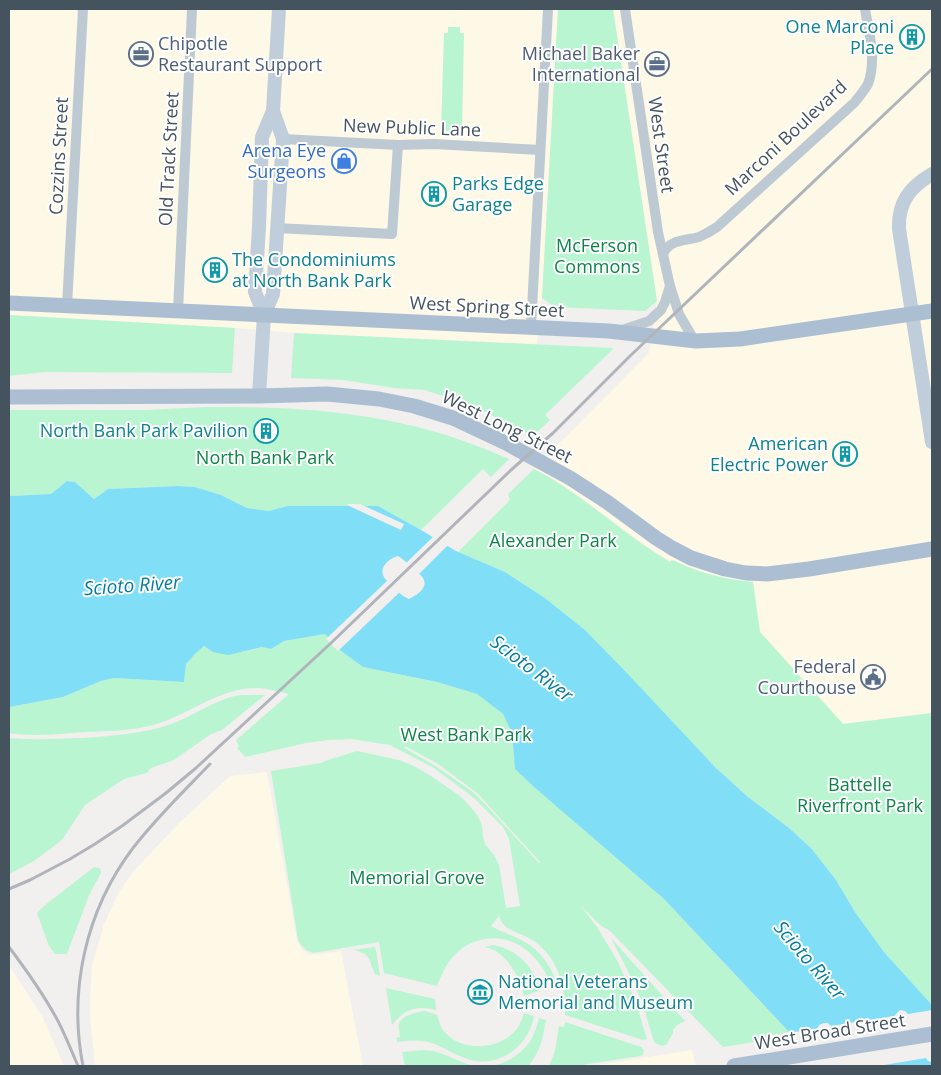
<svg xmlns="http://www.w3.org/2000/svg" width="941" height="1075" viewBox="0 0 941 1075" font-family="'Open Sans',sans-serif">
	<style>
		.commercial { fill: #fef8e7 }
		.green { fill: #b9f5d0; fill-rule: evenodd }
		.water { fill: #80def7; fill-rule: evenodd }
		.pier { fill: #f2efef }
		.lines { fill: none; stroke-linecap: round; stroke-linejoin: round }
		.street { stroke: #becad3; stroke-width: 10 }
		.secondary { stroke: #c0cddb; stroke-width: 14 }
		.primary { stroke: #acbfd2; stroke-width: 15 }
		.rail { stroke: #b1b4bb; stroke-width: 3 }
		.labels { text-anchor: middle; stroke-width: 4; stroke-linejoin: round; paint-order: stroke }
		.culture-label { font-size: 18px; fill: #0d838f; stroke: #fff; text-anchor: end }
		.service-label { font-size: 18px; fill: #4e5e75; stroke: #fff; text-anchor: end }
		.street-label { font-size: 18px; fill: #45535f; stroke: #fff }
		.shop-label { font-size: 18px; fill: #366cbe; stroke: #fff; text-anchor: end }
		.park-label { font-size: 18px; fill: #0c8549; stroke: #fff }
		.water-label { font-size: 19px; font-style: italic; fill: #037d9e; stroke: #fff }
	</style>
	<rect width="100%" height="100%" fill="#f2efef"/>
	<g class="commercial">
		<path d="M9,9H558L542,298L537,344L294,333L235,328L9,315Z"/>
		<path d="M613,9H932V713L843,724L760,632L753,582L729,579L698,571L673,560L671,562L646,546L579,496L552,478L534,469L649,353L657,301Z"/>
		<path d="M267,772L297,940L302,950L311,955L341,951L363,1066H95L90,1016V998L92,966L104,924L119,892L132,873L178,824L230,776Z"/>
		<path d="M9,965L43,1018L64,1066H9Z"/>
		<path d="M692,1050L696,1066H590Z"/>
	</g>
	<g class="green">
		<path d="M558,9H613L657,301L645,311L555,307L542,298Z"/>
		<path d="M448,27H460V33H464L462,132L441,131L444,33H448Z"/>
		<path d="M9,315L235,328L232,373L44,372L9,376Z"/>
		<path d="M294,333L614,348L545,415L550,420L533,436L469,404L424,390L394,388L343,380L291,378Z"/>
		<path d="M206,407C314,406 409,414 509,459L491,477L483,469L421,530L378,506H287L269,511L247,508L221,495L195,487L178,486L108,489L94,499L75,482L67,481L51,494L9,496V410H146Z"/>
		<path d="M534,469C584,495 622,534 670,562L672,560C700,573 722,579 753,582L760,632L843,724L932,713V1005L884,952L855,912L836,880L811,848L789,828L748,797L715,767L585,630L545,598L505,572L458,552L510,500L508,494Z"/>
		<path d="M325,634L341,651L363,667L437,682L477,694L503,714L512,733L515,769L534,787L664,899L789,1032L767,1036V1040L723,1047L610,931L600,925L581,906L597,927L618,962L635,1000L647,1039L643,1040L565,1015C566,985 557,954 529,938C516,931 504,931 499,916L491,926C501,932 512,935 523,941C541,950 551,967 558,985L552,987C542,959 517,933 485,939C472,941 460,948 452,958C445,966 441,976 437,986L384,973L379,942L313,953C305,950 302,947 298,940L271,771L321,763L325,761L357,751L399,760L414,766L431,776L460,796L470,806L478,816L482,826L483,836L485,844L494,855L499,865L506,908L520,906L509,839L503,827L474,798L434,768L390,745L351,739L329,740L306,743L245,757L237,748L239,746L236,740L289,694C280,692 270,689 260,688C220,686 190,715 153,725C131,731 107,731 85,732C60,734 34,737 9,733V707L63,697L101,681L114,678L184,682L186,664L195,654L204,646L213,652H242L263,647L271,649L284,641ZM403,747H407L438,764L477,793L541,863L538,862L487,806L473,792L437,767Z"/>
		<path d="M241,695H265L222,730L211,734L174,760L151,768L147,773L124,779L85,805L62,840L34,861L9,874V738C33,740 57,739 81,738C111,736 143,734 171,724C195,716 216,698 241,695Z"/>
		<path d="M94,867L100,868L101,873L89,895L67,954H55L49,946L37,913L44,906Z"/>
		<path d="M611,938L685,1021L677,1025L673,1030V1033L666,1045L662,1046L655,1043L653,1039L643,1005L633,981Z"/>
		<path d="M493,945C519,950 532,966 541,990L524,996C522,981 507,954 491,949C489,948 486,947 484,947Z"/>
		<path d="M373,947H375L376,950L380,976L375,974C368,959 372,954 353,950Z"/>
		<path d="M386,988L435,999L436,1010C416,1005 405,1009 392,1025Z"/>
		<path d="M425,1011L437,1015C439,1020 440,1026 443,1030C460,1053 502,1051 518,1027C521,1023 522,1018 524,1013L534,1016C529,1044 504,1065 475,1061C458,1058 444,1046 428,1042C417,1040 407,1041 397,1042L396,1038L400,1037C400,1033 398,1027 399,1024C401,1015 418,1012 425,1011Z"/>
		<path d="M539,1018L546,1020C543,1038 540,1053 528,1066H405L402,1052C413,1051 423,1049 433,1051C447,1054 460,1063 474,1066C496,1070 519,1058 531,1040C535,1033 537,1025 539,1018Z"/>
		<path d="M565,1022L641,1047L644,1050L643,1055L640,1056L575,1066H549L555,1051L559,1026L564,1027Z"/>
	</g>
	<path class="water" d="M67,481L75,482L94,499L108,489L178,486L195,487L221,495L247,508L269,511L287,506H378L421,530L456,551L505,572L545,598L585,630L625,671L715,767L748,797L789,828L811,848L836,880L855,912L884,952L932,1005V1066H821L664,899L534,787L515,769L512,733L503,714L477,694L437,682L363,667L341,651L325,634L284,641L271,649L262,647L228,655L213,652L204,646L195,654L186,664L184,682L114,678L101,681L63,697L9,707V496L51,494ZM398,556C404,560 409,564 414,569C417,572 421,575 423,578C429,588 417,595 409,599C402,596 397,591 392,586C390,583 385,580 384,577C378,567 390,558 398,556Z"/>
	<g class="pier">
		<path d="M348,504H360L404,524L401,530L347,505Z"/>
		<path d="M435,535L449,544L417,576L405,564Z"/>
		<path d="M389,579L401,591L338,651L326,639Z"/>
		<path d="M900,1010L905,1011L908,1014L932,1010V1062L928,1061L926,1058L878,1066H818L787,1033L817,1029L819,1025L824,1023H828L831,1026L894,1016Z"/>
	</g>
	<g class="lines">
		<g class="street">
			<path d="M283,139L398,145L434,144L540,150"/>
			<path d="M277,228L392,234L398,145"/>
			<path d="M663,254C670,239 685,241 699,237C706,234 711,231 717,227L854,103C859,97 864,91 868,84C877,60 869,33 865,9"/>
			<path d="M670,286L679,314L694,340"/>
			<path d="M67,306L83,9"/>
			<path d="M178,311L192,9"/>
			<path d="M531,327L548,9"/>
			<path d="M622,330L649,321L661,310L665,302L670,286L658,232L625,9"/>
		</g>
		<g class="secondary">
			<path d="M932,174C910,187 898,202 899,229L932,442"/>
			<path d="M264,315L255,292L259,227L262,137L273,111L279,9"/>
			<path d="M259,396L264,315L273,294L283,139L273,111"/>
		</g>
		<g class="primary">
			<path d="M9,303L609,331L696,341L740,339L932,311"/>
			<path d="M9,397L259,396L327,394L379,399L414,406L453,418L506,443L570,478L607,502L656,538L672,548L691,558L725,569L746,573L767,574L809,569L932,549"/>
			<path d="M734,1066L932,1034"/>
		</g>
		<g class="rail">
			<path d="M9,889L30,880L70,859L95,844L122,826L166,793L196,768L331,643L511,470L553,433L630,356L932,69"/>
			<path d="M9,947C27,971 45,996 59,1023C66,1037 72,1052 78,1066"/>
			<path d="M83,1066C68,990 86,910 133,848C156,818 184,791 210,764"/>
		</g>
	</g>
	<defs>
		<symbol id="building-ring" viewBox="-11 -11 22 22"><circle r="9.5" fill="#fff" stroke="#0f9aa8" stroke-width="1.5"/><path d="M-4-6H4V6H1V3H-1V6H-4ZM-2.5-4.3h1.7v1.8h-1.7ZM.8-4.3h1.7v1.8H.8ZM-2.5-1h1.7V.8h-1.7ZM.8-1h1.7V.8H.8Z" fill="#0f9aa8"/></symbol>
		<symbol id="office-ring" viewBox="-11 -11 22 22"><circle r="9.5" fill="#fff" stroke="#5c6f8a" stroke-width="1.5"/><path d="M-6-3h4V-5.5h4V-3h4V5H-6ZM-1-4.5V-3h2v-1.5ZM-6 0V1H6V0Z" fill="#5c6f8a"/></symbol>
		<symbol id="shop-ring" viewBox="-11 -11 22 22"><circle r="9.5" fill="#fff" stroke="#3f7fe0" stroke-width="1.5"/><path d="M-5-2.5h2.3a2.7 3.5 0 0 1 5.4 0H5L5.5 6h-11ZM-1.5-2.5h3a1.5 2.3 0 0 0-3 0Z" fill="#3f7fe0"/></symbol>
		<symbol id="civic-ring" viewBox="-11 -11 22 22"><circle r="9.5" fill="#fff" stroke="#5c6f8a" stroke-width="1.5"/><path d="M-.6-6.5H3V-4.5H.6V-3L4-1V1h2V6H-6V1h2V-1L-.6-3ZM-1.2 2.5V6h2.4V2.5Z" fill="#5c6f8a"/></symbol>
		<symbol id="museum-ring" viewBox="-11 -11 22 22"><circle r="9.5" fill="#fff" stroke="#0f9aa8" stroke-width="1.5"/><path d="M0-6L6-3V-2H-6V-3ZM-5-1h2V3h-2ZM-1-1h2V3h-2ZM3-1h2V3H3ZM-6 4H6V6H-6Z" fill="#0f9aa8"/></symbol>
	</defs>
	<g fill-rule="evenodd">
		<use href="#building-ring" x="898" y="23" width="28" height="28"/>
		<use href="#office-ring" x="127" y="40" width="28" height="28"/>
		<use href="#office-ring" x="643" y="50" width="28" height="28"/>
		<use href="#shop-ring" x="330" y="147" width="28" height="28"/>
		<use href="#building-ring" x="420" y="180" width="28" height="28"/>
		<use href="#building-ring" x="201" y="256" width="28" height="28"/>
		<use href="#building-ring" x="252" y="417" width="28" height="28"/>
		<use href="#building-ring" x="831" y="440" width="28" height="28"/>
		<use href="#civic-ring" x="859" y="663" width="28" height="28"/>
		<use href="#museum-ring" x="466" y="978" width="28" height="28"/>
	</g>
	<g class="labels">
		<g class="culture-label">
			<text x="894" y="33">One Marconi<tspan x="894" dy="21">Place</tspan></text>
			<text x="452" y="190" text-anchor="start">Parks Edge<tspan x="452" dy="21">Garage</tspan></text>
			<text x="232" y="266" text-anchor="start">The Condominiums<tspan x="232" dy="21">at North Bank Park</tspan></text>
			<text x="248" y="437">North Bank Park Pavilion</text>
			<text x="828" y="450">American<tspan x="828" dy="21">Electric Power</tspan></text>
			<text x="498" y="988" text-anchor="start">National Veterans<tspan x="498" dy="21">Memorial and Museum</tspan></text>
		</g>
		<g class="service-label">
			<text x="158" y="50" text-anchor="start">Chipotle<tspan x="158" dy="21">Restaurant Support</tspan></text>
			<text x="640" y="60">Michael Baker<tspan x="640" dy="21">International</tspan></text>
			<text x="856" y="673">Federal<tspan x="856" dy="21">Courthouse</tspan></text>
		</g>
		<g class="street-label">
			<text transform="translate(412 128) rotate(2)" y="6">New Public Lane</text>
			<text transform="translate(786 138) rotate(-43)" y="6">Marconi Boulevard</text>
			<text transform="translate(661 145) rotate(82)" y="6">West Street</text>
			<text transform="translate(59 156) rotate(-87)" y="6">Cozzins Street</text>
			<text transform="translate(169 159) rotate(-87)" y="6">Old Track Street</text>
			<text transform="translate(487 307) rotate(3)" y="6">West Spring Street</text>
			<text transform="translate(507 427) rotate(26)" y="6">West Long Street</text>
			<text transform="translate(830 1032) rotate(-9)" y="6">West Broad Street</text>
		</g>
		<g class="shop-label">
			<text x="326" y="157">Arena Eye<tspan x="326" dy="21">Surgeons</tspan></text>
		</g>
		<g class="park-label">
			<text x="597" y="252">McFerson<tspan x="597" dy="21">Commons</tspan></text>
			<text x="265" y="464">North Bank Park</text>
			<text x="553" y="547">Alexander Park</text>
			<text x="466" y="741">West Bank Park</text>
			<text x="860" y="791">Battelle<tspan x="860" dy="21">Riverfront Park</tspan></text>
			<text x="417" y="884">Memorial Grove</text>
		</g>
		<g class="water-label">
			<text transform="translate(132 585) rotate(-4)" y="7">Scioto River</text>
			<text transform="translate(532 668) rotate(37)" y="7">Scioto River</text>
			<text transform="translate(810 960) rotate(49)" y="7">Scioto River</text>
		</g>
	</g>
	<rect width="941" height="1075" fill="none" stroke="#45535f" stroke-width="20"/>
</svg>
